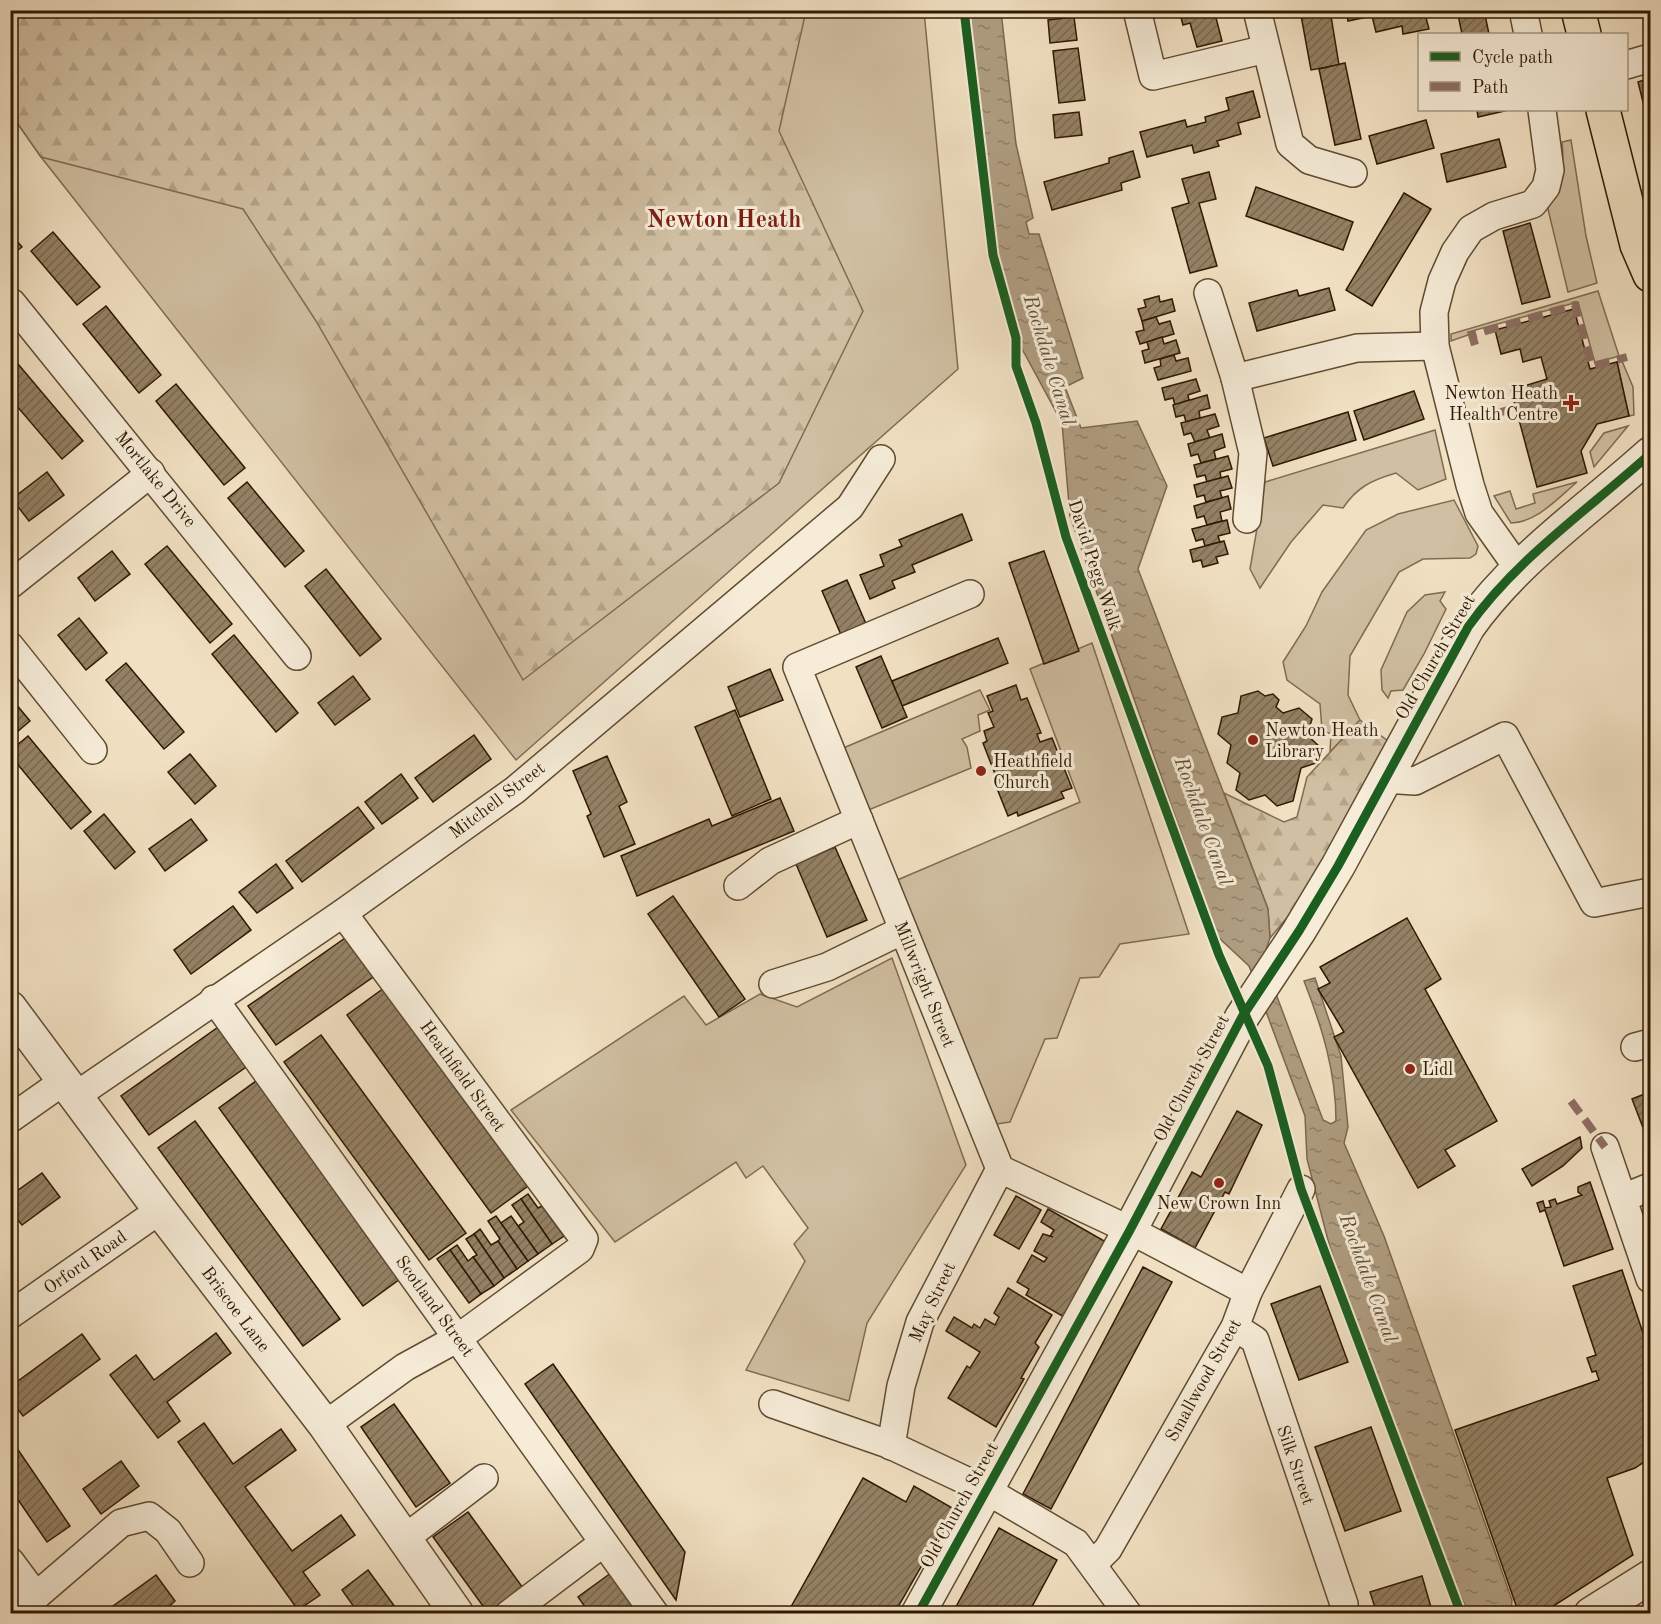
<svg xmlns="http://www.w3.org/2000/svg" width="1661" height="1624" viewBox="0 0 1661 1624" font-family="'Old Standard TT',serif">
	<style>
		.grass { fill: #d0bfa2; stroke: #806c51; stroke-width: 1.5 }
		.forest { fill: url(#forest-firs); stroke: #806c51; stroke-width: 1.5 }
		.water { fill: url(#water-ripples); stroke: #7c684d; stroke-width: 1.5 }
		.building { fill: url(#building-hatch); stroke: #2f1900; stroke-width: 1.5 }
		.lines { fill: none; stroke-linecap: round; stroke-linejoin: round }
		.minor-casing { stroke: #604b31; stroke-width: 30 }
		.tertiary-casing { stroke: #604b31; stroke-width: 36 }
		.trunk-casing { stroke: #2f1900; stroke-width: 36 }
		.minor { stroke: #f6ecd8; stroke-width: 27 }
		.tertiary { stroke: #f6ecd8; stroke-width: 33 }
		.trunk { stroke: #f1e1c3; stroke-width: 33 }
		.quiet { stroke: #8d6e63; stroke-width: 8; stroke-dasharray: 15 8; stroke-linecap: butt }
		.cycleway-casing { stroke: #f6ecd8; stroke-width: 13 }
		.cycleway { stroke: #1b5e20; stroke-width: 9 }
		.poi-dot { fill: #8f2418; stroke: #f6ecd8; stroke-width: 2 }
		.labels { text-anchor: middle; stroke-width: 6; stroke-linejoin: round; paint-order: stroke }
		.poi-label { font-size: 18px; fill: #2f1900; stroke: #f6ecd8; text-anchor: start }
		.street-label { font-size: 18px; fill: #2f1900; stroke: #f6ecd8 }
		.water-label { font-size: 20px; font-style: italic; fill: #624e34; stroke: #f6ecd8 }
		.district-label { font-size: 24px; font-weight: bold; fill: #7a1f14; stroke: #f6ecd8 }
	</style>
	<defs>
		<pattern id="forest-firs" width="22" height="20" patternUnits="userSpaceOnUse" patternTransform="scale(1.5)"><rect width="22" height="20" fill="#d0bfa2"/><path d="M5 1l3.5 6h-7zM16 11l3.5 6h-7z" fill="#b3a48a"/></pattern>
		<pattern id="water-ripples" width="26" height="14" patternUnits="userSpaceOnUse" patternTransform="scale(1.5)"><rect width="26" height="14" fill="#af9d81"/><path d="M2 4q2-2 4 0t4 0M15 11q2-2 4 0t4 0" fill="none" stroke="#8f7f67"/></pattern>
		<pattern id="building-hatch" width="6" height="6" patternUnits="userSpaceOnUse" patternTransform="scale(1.5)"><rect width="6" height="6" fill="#948165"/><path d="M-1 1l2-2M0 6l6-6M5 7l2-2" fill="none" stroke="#796951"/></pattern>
	</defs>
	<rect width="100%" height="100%" fill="#f1e1c3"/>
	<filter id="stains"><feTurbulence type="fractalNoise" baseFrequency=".00333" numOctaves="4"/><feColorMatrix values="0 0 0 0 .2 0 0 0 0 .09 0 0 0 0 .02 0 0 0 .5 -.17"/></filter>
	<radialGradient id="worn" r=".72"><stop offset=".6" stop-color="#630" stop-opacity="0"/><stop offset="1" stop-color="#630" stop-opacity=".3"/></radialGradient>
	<g class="grass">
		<path d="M10,11H924L958,369L516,760L41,157L11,114Z"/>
		<path d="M1571,140L1586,236L1597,283L1568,292L1547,205C1560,183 1565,168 1562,142Z"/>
		<path d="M1598,291L1619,356L1595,363L1578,302L1468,332V335L1451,341V334Z"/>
		<path d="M1622,361L1633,387L1634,415L1629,416L1617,362Z"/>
		<path d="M1628,426L1594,467L1590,452L1604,433Z"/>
		<path d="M1435,430L1446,479L1418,490L1396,473C1372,480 1357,487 1343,508L1323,505L1291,542L1260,588L1250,569L1265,482Z"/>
		<path d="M1577,482C1558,498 1536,523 1511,523L1494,496L1510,491L1516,509L1535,503L1533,494Z"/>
		<path d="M1454,500L1478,546L1476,554L1470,558L1423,559L1399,572L1350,656L1348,695L1360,720L1330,752L1331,734L1322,730L1320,704L1287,680L1283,662L1306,626L1322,592L1366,530L1398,514Z"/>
		<path d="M1445,592L1440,601L1446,609L1424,654L1403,690L1391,691L1388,698L1382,690L1381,670L1407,612L1425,595Z"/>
		<path d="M1092,643L1189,934L1120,944L1099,977L1080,978L1057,1038L1045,1039L1010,1122L997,1124L895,881L1080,802L1030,669Z"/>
		<path d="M980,690L990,710L978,715L980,731L962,739L967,747L971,768L866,811L841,749Z"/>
		<path d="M892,958L966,1165L867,1323L849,1401L746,1370L805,1261L794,1244L808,1228L763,1166L746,1178L736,1162L615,1242L511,1110L684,996L706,1025L760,994L797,1007Z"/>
	</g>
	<g class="forest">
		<path d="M10,11H806L779,131L863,311L779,483L523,680L316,321L243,209L41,157L11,114Z"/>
		<path d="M1360,720L1392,744L1296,907L1270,938L1268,909L1224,793L1284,822L1297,817L1307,777Z"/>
	</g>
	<path class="water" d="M967,11H1001L1016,144L1033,218L1026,222L1029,234H1039L1083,378L1065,387L1081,428L1137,421L1167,486L1138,569L1268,909L1270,938L1263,959L1323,1120L1331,1124L1336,1121C1336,1072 1322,1027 1304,981L1315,978L1341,1056L1348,1127L1344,1143L1384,1236L1512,1600L1511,1613H1469L1454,1583L1360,1341L1329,1244L1307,1159L1305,1116L1249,966L1217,936L1070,516L1062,423L1021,347L996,248Z"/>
	<g class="building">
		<path d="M1179,10H1207L1209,16L1215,14L1222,41L1197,47L1190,23L1183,25Z"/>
		<path d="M1300,10H1330L1339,65L1311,70Z"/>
		<path d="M1346,10H1399V13L1424,10L1429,29L1403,34L1402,26L1376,32L1372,16L1348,21Z"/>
		<path d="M1457,10H1484L1489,34H1462Z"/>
		<path d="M1074,17L1077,40L1050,43L1048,20Z"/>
		<path d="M1078,48L1085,100L1059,103L1053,51Z"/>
		<path d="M1345,63L1361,139L1335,145L1319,69Z"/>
		<path d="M1650,78V130L1638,82Z"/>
		<path d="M1253,91L1260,117L1238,123L1241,134L1217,141L1219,146L1194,153L1192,145L1147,157L1140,132L1185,120L1187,127L1206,122L1205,117L1229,110L1226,98Z"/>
		<path d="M1477,110H1505V111L1478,117Z"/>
		<path d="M1079,112L1082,135L1055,138L1053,115Z"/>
		<path d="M1426,120L1434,148L1377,164L1369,136Z"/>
		<path d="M1499,139L1506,167L1447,182L1441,154Z"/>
		<path d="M1133,151L1140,177L1121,183L1122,190L1052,210L1044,182L1109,163V158Z"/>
		<path d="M1209,172L1216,199L1199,203L1217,266L1190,273L1172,208L1189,203L1182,179Z"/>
		<path d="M1256,187L1353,222L1343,250L1246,216Z"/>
		<path d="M1404,193L1431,209L1372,306L1346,290Z"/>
		<path d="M1530,223L1550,297L1522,304L1503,231Z"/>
		<path d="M53,232L100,287L77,305L31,251Z"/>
		<path d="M10,233L22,247L10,256Z"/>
		<path d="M1329,288L1335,310L1257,331L1249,303L1297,290L1299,296Z"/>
		<path d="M1159,296L1160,302L1172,299L1175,311L1142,321L1138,309L1146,307L1144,300Z"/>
		<path d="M106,306L161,375L139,393L83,324Z"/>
		<path d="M1574,309L1590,369L1617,362L1629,416L1597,424L1581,451L1587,473L1537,487L1511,390L1547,379L1541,357L1523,362L1520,349L1501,354L1495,330Z"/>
		<path d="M1156,317L1159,324L1170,321L1174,334L1140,344L1136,332L1144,330L1142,321Z"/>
		<path d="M1162,337L1164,344L1176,340L1180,353L1145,363L1142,351L1149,349L1147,342Z"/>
		<path d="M1174,355L1176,361L1188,358L1191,371L1158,380L1154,368L1161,366L1160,359Z"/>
		<path d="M18,364L83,441L62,459L10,398V370Z"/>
		<path d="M1196,379L1200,391L1188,395L1189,400L1175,405L1173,398L1165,400L1162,388Z"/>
		<path d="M176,384L245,468L224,485L156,401Z"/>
		<path d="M1414,391L1424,419L1364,440L1354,411Z"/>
		<path d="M1207,395L1210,408L1199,411L1200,418L1186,422L1184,415L1176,417L1173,405Z"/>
		<path d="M1348,412L1356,440L1273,466L1264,438Z"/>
		<path d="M1215,414L1219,426L1207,430L1210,438L1195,442L1191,433L1184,435L1181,423Z"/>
		<path d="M1222,434L1225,447L1214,451L1216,459L1201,463L1198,454L1191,456L1188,444Z"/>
		<path d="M1228,456L1232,469L1220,472L1221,478L1207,482L1205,475L1197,477L1194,465Z"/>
		<path d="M47,472L64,495L29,521L12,499Z"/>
		<path d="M1228,476L1232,488L1220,491L1222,498L1206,502L1204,495L1197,497L1194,485Z"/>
		<path d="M247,482L304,551L285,567L228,498Z"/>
		<path d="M1228,496L1231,509L1220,512L1222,521L1207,525L1204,516L1197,518L1194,506Z"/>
		<path d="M962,514L972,540L912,565L915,572L892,581L895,588L870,599L860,575L884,566L880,555L902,546L899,540Z"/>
		<path d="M1227,520L1230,533L1218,536L1220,542L1205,546L1203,539L1196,541L1192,529Z"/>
		<path d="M1224,541L1228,554L1216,557L1218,563L1203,567L1201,560L1193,562L1190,550Z"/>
		<path d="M167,546L232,624L210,643L145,564Z"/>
		<path d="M112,551L130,574L95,601L78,578Z"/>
		<path d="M1044,551L1079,651L1044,664L1009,563Z"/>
		<path d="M326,569L381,639L360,656L305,586Z"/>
		<path d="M847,580L867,626L842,637L822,591Z"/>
		<path d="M79,618L107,653L86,670L58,635Z"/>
		<path d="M234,635L298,713L276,732L212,654Z"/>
		<path d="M998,638L1008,663L902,706L892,681Z"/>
		<path d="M881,656L907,717L882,728L856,667Z"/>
		<path d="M126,663L184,732L164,749L106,680Z"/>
		<path d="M770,669L783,700L740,717L728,687Z"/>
		<path d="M353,676L370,699L335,725L318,703Z"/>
		<path d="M1016,685L1021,700L1027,698L1041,733L1037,734L1040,742L1052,738L1072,788L1061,792L1064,798L1018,816L1017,812L1008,816L994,781L1001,779L999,773L995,774L983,743L987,741L984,731L994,727L988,713L993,711L987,696Z"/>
		<path d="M1258,691L1265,696L1273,694L1279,700L1276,707L1283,713L1299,708L1312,719L1307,735L1320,747L1316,763L1301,768L1293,801L1277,806L1265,795L1249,800L1236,790L1240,773L1227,763L1231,745L1218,734L1222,717L1238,713L1241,696Z"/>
		<path d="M10,697L30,721L10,738Z"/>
		<path d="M735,710L771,799L732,816L695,727Z"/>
		<path d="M474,735L491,759L433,802L415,778Z"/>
		<path d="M28,736L91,812L71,829L10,755V751Z"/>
		<path d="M190,754L216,786L195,804L168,772Z"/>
		<path d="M607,756L627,802L619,806L635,844L604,857L587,816L591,814L573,771Z"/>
		<path d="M401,774L418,798L382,824L365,802Z"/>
		<path d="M780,798L794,831L637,896L621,856L709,819L712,826Z"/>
		<path d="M358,807L374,828L302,882L286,861Z"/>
		<path d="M104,814L135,852L115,869L84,831Z"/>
		<path d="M191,819L207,840L165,871L149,849Z"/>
		<path d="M835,847L867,920L827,937L796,864Z"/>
		<path d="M276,864L293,888L257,913L239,892Z"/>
		<path d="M673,896L745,999L719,1017L648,914Z"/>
		<path d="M233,906L251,930L191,974L174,950Z"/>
		<path d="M1407,918L1441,979L1425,989L1497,1121L1445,1150L1455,1166L1418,1188L1334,1037L1344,1032L1318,989L1330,983L1320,967Z"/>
		<path d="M348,936L376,975L276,1045L248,1006Z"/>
		<path d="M384,988L528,1186L491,1213L347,1015Z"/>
		<path d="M221,1025L249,1065L149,1135L121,1096Z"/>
		<path d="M321,1035L466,1233L429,1260L284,1062Z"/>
		<path d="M256,1081L400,1279L363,1306L219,1108Z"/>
		<path d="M1647,1093L1650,1101V1137L1647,1138L1632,1099Z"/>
		<path d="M1237,1111L1262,1125L1229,1194L1225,1192L1195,1248L1161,1229L1192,1172L1201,1177Z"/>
		<path d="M195,1121L340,1319L303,1346L158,1148Z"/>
		<path d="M1580,1137L1582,1148L1563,1166L1532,1186L1522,1169Z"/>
		<path d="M42,1173L60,1197L22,1225L10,1210V1196Z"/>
		<path d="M1590,1182L1613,1249L1564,1266L1545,1210L1540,1212L1537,1203L1543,1201L1545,1208L1551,1207L1549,1201L1555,1199L1557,1204L1582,1195L1578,1192V1187Z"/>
		<path d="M528,1194L538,1208L542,1206L564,1236L552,1244L521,1199Z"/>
		<path d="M1016,1196L1041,1210L1019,1249L994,1235Z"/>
		<path d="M521,1199L552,1244L538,1254L518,1226L524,1222L512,1205Z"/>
		<path d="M1048,1209L1106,1242L1064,1317L1026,1295L1029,1289L1017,1282L1032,1255L1044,1262L1047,1258L1034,1251L1043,1234L1053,1237L1050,1236L1054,1230L1041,1222Z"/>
		<path d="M496,1216L528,1261L517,1269L498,1241L500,1239L488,1221Z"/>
		<path d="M511,1216L538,1254L528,1261L501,1223Z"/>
		<path d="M480,1229L491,1245L498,1241L517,1269L504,1278L474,1234Z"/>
		<path d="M474,1234L504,1278L494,1286L473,1257L477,1255L466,1239Z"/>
		<path d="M457,1245L468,1261L473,1257L494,1286L481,1294L450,1250Z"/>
		<path d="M450,1250L481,1294L469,1303L437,1259Z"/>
		<path d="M1143,1267L1172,1282L1051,1509L1023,1494Z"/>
		<path d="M1622,1270L1650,1354V1458L1635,1468L1607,1478L1633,1555L1541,1614H1519L1455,1430L1599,1380L1596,1371L1592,1372L1587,1358L1596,1355L1573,1286Z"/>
		<path d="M1320,1286L1348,1362L1299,1380L1271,1304Z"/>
		<path d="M1008,1288L1052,1315L1035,1343L1039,1347L1021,1378L1024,1379L996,1427L948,1398L967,1366L970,1368L980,1352L946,1331L954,1317L972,1328L974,1324L980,1328L985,1319L995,1325L999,1317L994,1313Z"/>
		<path d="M216,1333L231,1353L167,1402L180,1421L158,1438L110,1375L136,1355L154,1380Z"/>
		<path d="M82,1334L100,1359L23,1416L10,1399V1387Z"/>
		<path d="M553,1364L685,1552L676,1600L525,1384Z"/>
		<path d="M394,1404L450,1483L416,1507L361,1427Z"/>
		<path d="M204,1423L233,1464L281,1429L296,1450L245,1487L292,1551L341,1515L355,1535L303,1572L320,1595L298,1610L178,1442Z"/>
		<path d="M1371,1427L1401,1511L1345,1531L1315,1447Z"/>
		<path d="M10,1438L70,1526L47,1542L10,1488Z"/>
		<path d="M121,1461L139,1486L101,1514L83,1489Z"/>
		<path d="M863,1478L906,1502L914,1486L954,1509L894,1614H787Z"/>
		<path d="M468,1512L523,1588L488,1613L433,1537Z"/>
		<path d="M999,1528L1057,1560L1028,1614H952Z"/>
		<path d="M368,1570L398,1611L402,1609L405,1614H359L342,1590Z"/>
		<path d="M611,1573L640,1614H590L578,1597Z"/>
		<path d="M156,1575L175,1601L161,1614H102Z"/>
		<path d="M1422,1576L1433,1614H1377L1370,1592Z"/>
	</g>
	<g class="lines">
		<defs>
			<g id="minor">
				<path d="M1137,10L1153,76L1266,49"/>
				<path d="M1257,10L1290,144L1309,160L1353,173"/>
				<path d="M1523,10L1528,34"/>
				<path d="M1626,65L1650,58"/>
				<path d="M1208,293L1235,378L1253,453L1247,519"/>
				<path d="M12,303L297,656"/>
				<path d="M1235,378L1357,348L1435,346"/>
				<path d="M1518,568L1479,513L1470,485L1435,346L1434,312L1442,281L1455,252L1471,229L1494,216L1533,204L1546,187L1550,170L1542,110"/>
				<path d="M10,585L151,473"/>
				<path d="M970,594L797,667L1000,1169L1130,1230L1248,1292"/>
				<path d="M10,646L93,750"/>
				<path d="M1384,779L1415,781L1505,736L1594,903L1650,892"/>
				<path d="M738,886L770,861L859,820"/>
				<path d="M773,984L827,967L903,930"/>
				<path d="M214,999L655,1614"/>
				<path d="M1635,1047L1650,1043"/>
				<path d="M74,1097L343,913L515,790L850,507L881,459"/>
				<path d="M10,1119L64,1081"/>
				<path d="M1605,1147L1650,1279"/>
				<path d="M1623,1198L1650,1187"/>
				<path d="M10,1315L160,1210"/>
				<path d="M1235,1327L1255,1340L1344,1604L1343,1614"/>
				<path d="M773,1404L888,1444L986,1490L1076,1543L1128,1614"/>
				<path d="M325,1425L405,1367L458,1338L580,1249L584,1239L343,913"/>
				<path d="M891,1446L901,1386L920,1322L1000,1169"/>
				<path d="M404,1539L484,1478"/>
				<path d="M10,1561L36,1596L121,1523L149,1516L168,1531L190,1563"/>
				<path d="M1093,1564L1108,1549L1235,1327L1248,1292L1301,1189"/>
				<path d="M12,1614L36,1596"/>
				<path d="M509,1614L603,1543"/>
			</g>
			<g id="tertiary">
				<path d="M10,1008L160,1210L325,1425L457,1614"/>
				<path d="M918,1614L1130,1230L1242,1017L1299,931L1338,866L1468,627C1517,558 1588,510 1650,454"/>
				<path d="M1591,1614L1650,1577"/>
			</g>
			<g id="trunk">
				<path d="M1578,10L1584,34"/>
				<path d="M1603,110L1637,245L1650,275"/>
			</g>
		</defs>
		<use href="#minor" class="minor-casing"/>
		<use href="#tertiary" class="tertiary-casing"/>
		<use href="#trunk" class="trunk-casing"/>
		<use href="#minor" class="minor"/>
		<use href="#tertiary" class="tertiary"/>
		<use href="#trunk" class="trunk"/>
		<g class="quiet">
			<path d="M1475,345L1472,335L1575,305L1592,366L1627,357"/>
			<path d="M1495,414L1514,408"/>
			<path d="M1571,1101L1605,1147"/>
		</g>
		<defs>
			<g id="cycleway">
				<path d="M964,10L993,255L1016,338V366L1036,423L1066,537L1219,955L1268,1066L1301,1189L1461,1614"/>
				<path d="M918,1614L1130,1230L1242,1017L1299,931L1338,866L1468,627C1517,558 1588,510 1650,454"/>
			</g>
		</defs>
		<use href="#cycleway" class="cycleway-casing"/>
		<use href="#cycleway" class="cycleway"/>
	</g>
	<g class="poi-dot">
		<path d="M1568 394h6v6h6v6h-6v6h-6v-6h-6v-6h6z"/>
		<circle cx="1253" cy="740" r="6"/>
		<circle cx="981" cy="771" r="6"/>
		<circle cx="1410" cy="1069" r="6"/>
		<circle cx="1219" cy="1183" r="6"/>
	</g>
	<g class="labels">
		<g class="poi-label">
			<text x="1558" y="399" text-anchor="end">Newton Heath<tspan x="1558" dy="21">Health Centre</tspan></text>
			<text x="1265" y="736">Newton Heath<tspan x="1265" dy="21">Library</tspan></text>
			<text x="993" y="767">Heathfield<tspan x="993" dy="21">Church</tspan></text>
			<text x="1422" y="1075">Lidl</text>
			<text x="1219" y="1209" text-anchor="middle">New Crown Inn</text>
		</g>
		<g class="street-label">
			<text transform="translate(156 479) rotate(51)" y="6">Mortlake Drive</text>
			<text transform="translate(1095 565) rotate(72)" y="6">David Pegg Walk</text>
			<text transform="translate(1435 657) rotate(-60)" y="6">Old Church Street</text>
			<text transform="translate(497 800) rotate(-37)" y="6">Mitchell Street</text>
			<text transform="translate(925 984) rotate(68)" y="6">Millwright Street</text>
			<text transform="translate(463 1076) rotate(54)" y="6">Heathfield Street</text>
			<text transform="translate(1191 1078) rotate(-62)" y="6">Old Church Street</text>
			<text transform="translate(85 1262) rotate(-35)" y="6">Orford Road</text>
			<text transform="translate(932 1302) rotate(-65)" y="6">May Street</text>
			<text transform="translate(435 1306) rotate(54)" y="6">Scotland Street</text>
			<text transform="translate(236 1309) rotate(53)" y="6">Briscoe Lane</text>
			<text transform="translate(1203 1380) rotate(-61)" y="6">Smallwood Street</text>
			<text transform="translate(1296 1465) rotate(71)" y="6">Silk Street</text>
			<text transform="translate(959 1505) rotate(-61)" y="6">Old Church Street</text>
		</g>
		<g class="water-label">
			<text transform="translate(1050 360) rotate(73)" y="7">Rochdale Canal</text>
			<text transform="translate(1204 821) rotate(70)" y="7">Rochdale Canal</text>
			<text transform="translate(1369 1278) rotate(70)" y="7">Rochdale Canal</text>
		</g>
		<g class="district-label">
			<text x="724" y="227">Newton Heath</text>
		</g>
	</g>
	<rect width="1661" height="1624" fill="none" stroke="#f1e1c3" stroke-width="36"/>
	<rect x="12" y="12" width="1637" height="1600" fill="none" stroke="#2f1900" stroke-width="3"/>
	<rect x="18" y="18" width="1625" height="1588" fill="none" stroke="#2f1900" stroke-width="1.5"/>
	<rect x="1418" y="33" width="210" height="78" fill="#f6ecd8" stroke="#a69882" stroke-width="1.5"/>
	<rect x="1430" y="52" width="30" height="9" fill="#1b5e20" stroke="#a69882" stroke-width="1.5"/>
	<text x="1472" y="63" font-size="18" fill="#2f1900">Cycle path</text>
	<rect x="1430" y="82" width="30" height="9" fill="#8d6e63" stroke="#a69882" stroke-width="1.5"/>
	<text x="1472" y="93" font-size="18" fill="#2f1900">Path</text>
	<rect width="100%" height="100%" filter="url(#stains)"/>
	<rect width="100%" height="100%" fill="url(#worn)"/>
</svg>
